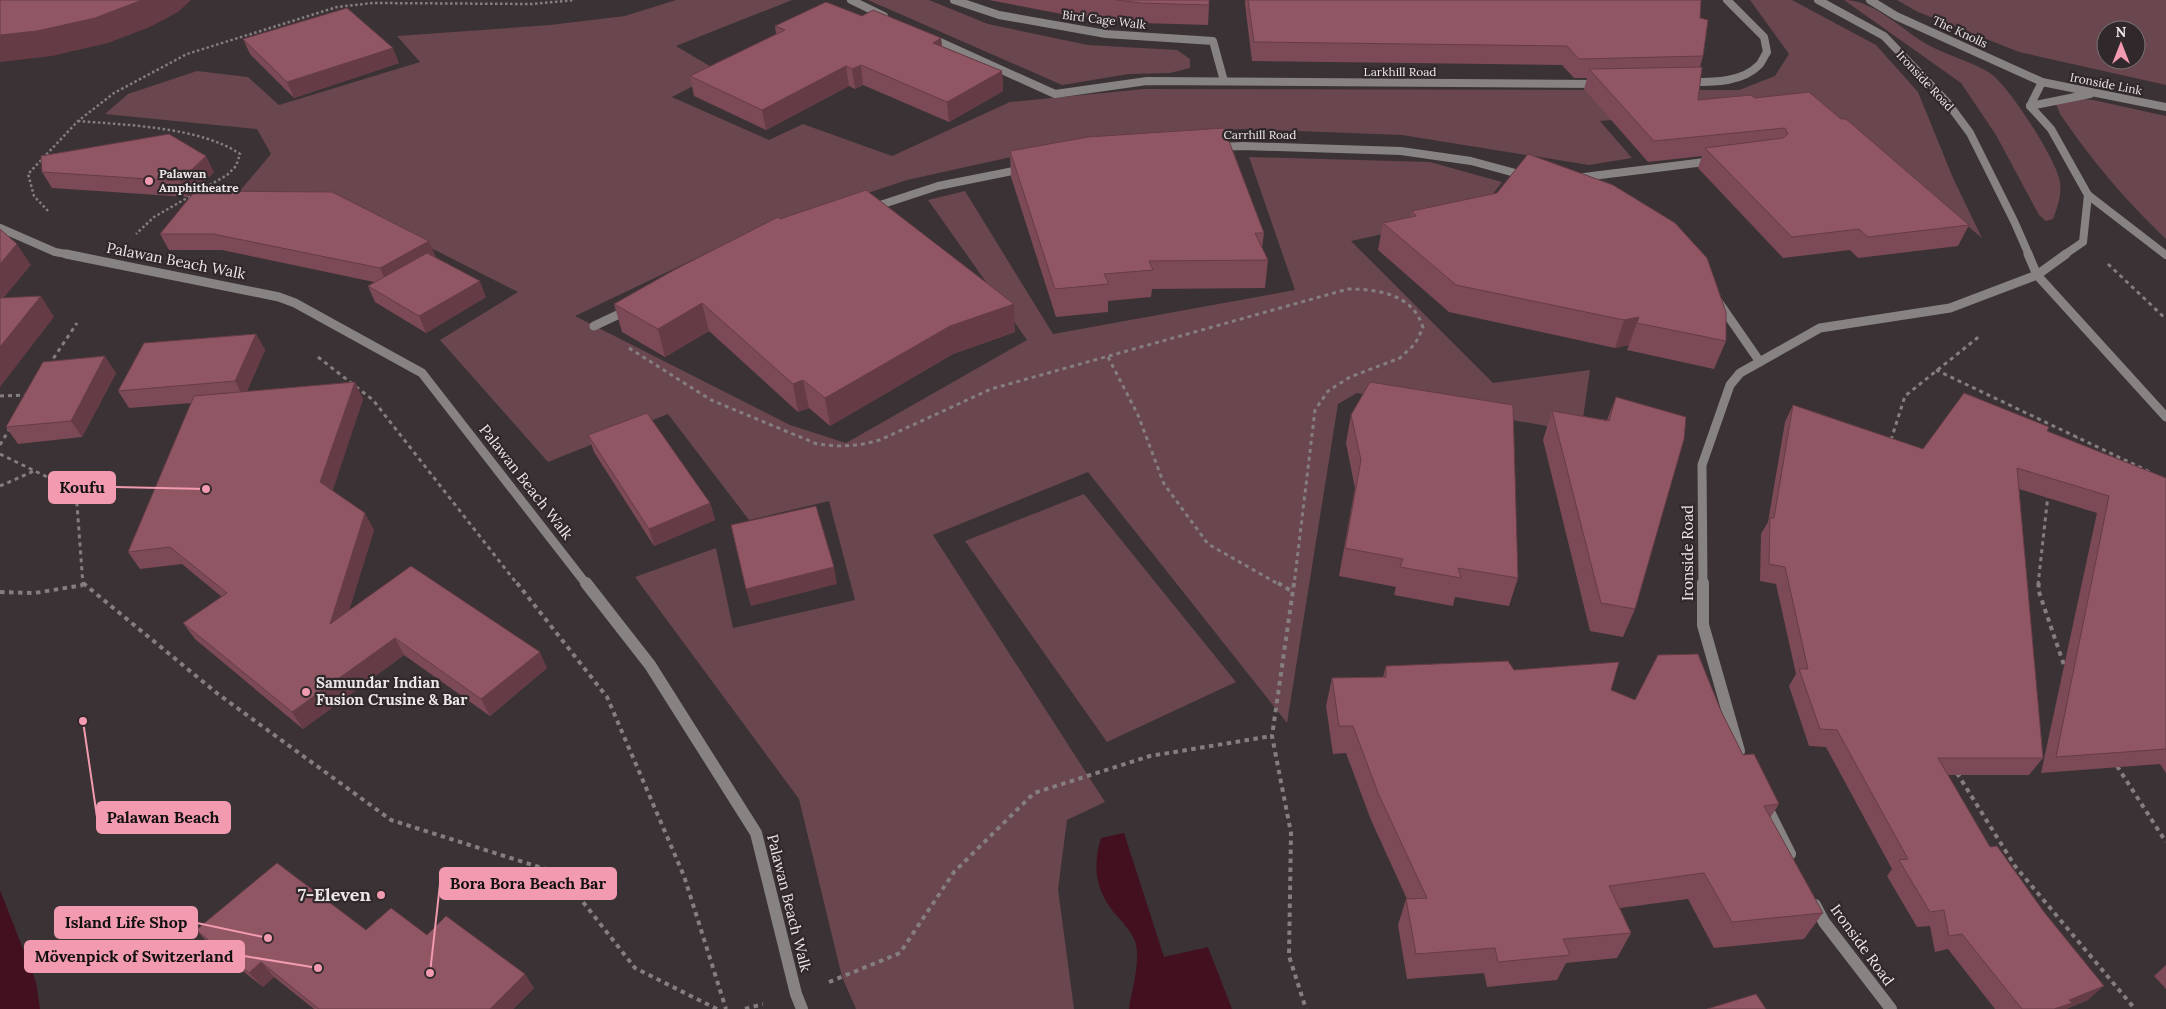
<svg xmlns="http://www.w3.org/2000/svg" width="2166" height="1009" viewBox="0 0 2166 1009" font-family="Lora,serif">
	<style>
		.green { fill: #6a464e; fill-rule: evenodd }
		.water { fill: #431020 }
		.lines { fill: none; stroke-linecap: round; stroke-linejoin: round }
		.path-far2 { stroke: #857e7f; stroke-width: 2.5; stroke-dasharray: 2.5 2.5; stroke-linecap: butt }
		.path-far1 { stroke: #857e7f; stroke-width: 3; stroke-dasharray: 4 4; stroke-linecap: butt }
		.path { stroke: #857e7f; stroke-width: 4; stroke-dasharray: 4.5 4.5; stroke-linecap: butt }
		.lane-far2 { stroke: #878383; stroke-width: 8 }
		.lane-far1 { stroke: #878383; stroke-width: 9 }
		.lane { stroke: #878383; stroke-width: 12 }
		.street-far2 { stroke: #878383; stroke-width: 8 }
		.street-far1 { stroke: #878383; stroke-width: 9 }
		.street { stroke: #878383; stroke-width: 12 }
		.wall { fill: #7c4a56 }
		.shaded-wall { fill: #653c46 }
		.building { fill: #905664; stroke: #653c46 }
		.poi-dot { fill: #f29aaf; stroke: #30282a; stroke-width: 2 }
		.labels { text-anchor: middle; stroke-width: 4.5; stroke-linejoin: round; paint-order: stroke }
		.far-street-label { font-size: 12px; fill: #ebe6e7; stroke: #30282a }
		.far-poi-label { font-size: 12px; font-weight: bold; fill: #ebe6e7; stroke: #30282a; text-anchor: start }
		.street-label { font-size: 15px; fill: #ebe6e7; stroke: #30282a }
		.poi-label { font-size: 15px; font-weight: bold; fill: #ebe6e7; stroke: #30282a; text-anchor: start }
		.near-poi-label { font-size: 18px; font-weight: bold; fill: #ebe6e7; stroke: #30282a; text-anchor: end }
		.leader { fill: none; stroke: #f29aaf; stroke-width: 2 }
		.callout-dot { fill: #f29aaf; stroke: #30282a; stroke-width: 2 }
		.callout { fill: #f29aaf; stroke: #f29aaf; stroke-width: 2 }
		.callout-label { font-size: 16px; text-anchor: middle; font-weight: bold; fill: #111 }
	</style>
	<rect width="100%" height="100%" fill="#3a3234"/>
	<g class="green">
		<path d="M676,0H792L676,46L720,72L672,97L769,140L803,124L892,156L1010,102L1144,89L1739,90L1775,76L1789,54L1750,0H1792L1876,45L1918,92L1953,178L1982,238L1821,105L1600,121L1632,158L1589,165L1402,135L1240,129L1056,147L907,180L751,232L575,316L790,425L846,443L1027,340L928,200L965,191L1053,334L1295,290L1249,157L1430,162L1502,182L1478,213L1351,241L1493,383L1590,370L1581,432L1357,393L1338,404L1287,723L1088,472L933,535L1105,802L1067,820L1058,889L1074,1009H856L842,977L799,799L635,577L716,548L733,628L855,600L829,501L749,520L668,414L548,462L440,340L518,292L338,201L239,192L271,154L257,129L105,114L128,94L197,71L248,77L279,105L420,62L397,36L550,25L625,16Z"/>
		<path d="M868,0H929L988,24L1088,45L1177,50L1190,59V68L1170,73L1129,74L1062,85Z"/>
		<path d="M1844,0C1873,0 1899,27 1923,42C1944,55 1969,60 1990,73C2009,86 2053,155 2059,178C2063,190 2058,207 2053,219L2046,221L2039,215L1996,135L1961,83Z"/>
		<path d="M1897,0H2166V85L2019,52L1918,12ZM2106,30H2136V60H2106Z"/>
		<path d="M2074,98L2093,100L2166,116V239C2124,199 2093,162 2060,114L2056,104Z"/>
		<path d="M1084,494L1236,682L1107,742L965,541Z"/>
	</g>
	<g class="water">
		<path d="M1124,833L1164,957L1208,947L1232,1009H1129C1132,988 1140,965 1136,944C1133,934 1124,924 1117,916C1096,892 1092,868 1101,838Z"/>
		<path d="M0,890L36,982L40,1009H0Z"/>
	</g>
	<g class="lines">
		<g class="path-far2">
			<path d="M78,121C126,125 201,127 240,154L236,166L227,175L154,217L136,234"/>
			<path d="M48,211L34,196L28,174L78,121L114,93L187,54L337,7L373,3L532,4L575,0"/>
		</g>
		<g class="path-far1">
			<path d="M2108,264L2166,319"/>
			<path d="M629,348L711,400L817,444L837,446L859,445L880,440L991,389L1348,289C1379,289 1414,295 1423,328L1415,344L1400,358L1350,377L1328,391L1315,410L1294,585"/>
			<path d="M318,357L373,400L518,585"/>
			<path d="M1108,357L1138,415L1164,484L1208,544L1280,585"/>
			<path d="M49,365L77,323"/>
			<path d="M1936,370L2150,472"/>
			<path d="M0,396L27,395"/>
			<path d="M1891,440L1905,396L1981,335"/>
			<path d="M0,445L10,428"/>
			<path d="M2072,445L2077,437"/>
			<path d="M0,454L76,491L83,585"/>
			<path d="M0,486L34,471"/>
			<path d="M2038,585L2048,495"/>
		</g>
		<g class="path">
			<path d="M83,583L218,694L391,820L561,874L635,968L717,1009"/>
			<path d="M517,583L607,697L684,876L726,1009"/>
			<path d="M1278,583L1293,592"/>
			<path d="M1294,583L1272,736L1291,833L1289,956L1306,1009"/>
			<path d="M2039,583L2038,589L2065,668"/>
			<path d="M0,592L35,593L83,585"/>
			<path d="M2117,766L2166,842"/>
			<path d="M1957,773L2015,866L2135,1009"/>
			<path d="M829,982L900,953L954,872L1034,793L1150,756L1272,736"/>
			<path d="M745,1009L763,1004"/>
		</g>
		<g class="lane-far2">
			<path d="M851,0L884,16"/>
			<path d="M954,0L999,15L1106,34L1213,41L1224,81"/>
			<path d="M1818,0L1884,36L1947,102L1970,133L2014,221L2029,255"/>
			<path d="M1870,0L1896,16L2042,82L2166,107"/>
			<path d="M931,38L1055,94L1147,81L1599,84"/>
			<path d="M1688,82C1711,82 1742,83 1759,65C1762,62 1764,56 1767,52L1764,37L1727,0"/>
			<path d="M2042,82L2030,106L2051,129L2088,195L2166,255"/>
			<path d="M2030,106L2090,94"/>
			<path d="M1219,147L1243,146L1401,151L1471,161L1526,176"/>
			<path d="M1576,178L1713,161"/>
			<path d="M871,208L938,186L1023,169"/>
			<path d="M2064,255L2083,242L2088,195"/>
		</g>
		<g class="lane-far1">
			<path d="M2028,254L2037,275L2166,417"/>
			<path d="M1715,297L1760,362"/>
			<path d="M594,326L630,309"/>
			<path d="M1703,585L1702,465L1730,385L1740,373L1820,328L1950,308L2037,275L2066,254"/>
		</g>
		<g class="lane">
			<path d="M1703,583V625L1739,751"/>
			<path d="M1765,804L1790,854"/>
			<path d="M1815,905L1824,922L1891,1009"/>
		</g>
		<path class="street-far2" d="M0,228L55,252L72,255"/>
		<path class="street-far1" d="M66,254L279,297L295,303L422,373L587,585"/>
		<path class="street" d="M586,583L650,665L756,833L796,994L802,1009"/>
	</g>
	<g class="wall">
		<path d="M989,0H1209V5L1208,25L1141,23L1072,16Z"/>
		<path d="M1245,0H1701L1700,18L1703,56L1700,67L1698,100L1755,98L1841,119L1969,225L1958,246L1858,258L1850,250L1783,258L1698,168L1702,156L1648,162L1584,89L1587,78H1574L1562,65L1252,61L1245,4Z"/>
		<path d="M862,16L941,38L942,46L1002,71L1003,91L949,122L863,85L855,89L849,86L766,130L694,96L690,76L776,34L775,26Z"/>
		<path d="M243,39L399,63L294,98L250,54Z"/>
		<path d="M1010,151L1264,233L1262,248L1268,260L1265,288L1152,289L1151,297L1108,301V312L1056,317L1011,177Z"/>
		<path d="M42,172H214L188,197L52,188Z"/>
		<path d="M195,191L435,257L486,297L426,333L375,302L368,286L374,282L222,250H169L160,234Z"/>
		<path d="M1412,211L1726,341L1714,369L1627,350L1629,345L1615,348L1449,312L1378,250L1383,223L1410,217Z"/>
		<path d="M780,219L1015,332L953,354L830,426L809,408L798,412L709,331L665,357L622,332L614,304Z"/>
		<path d="M256,334L265,350L247,391L363,399L332,490L374,530L349,610L547,668L490,716L404,655L303,729L195,639L183,623L222,597L182,564L140,569L128,552L191,403L129,408L118,391Z"/>
		<path d="M116,373L82,437L18,444L6,427Z"/>
		<path d="M1616,397L1635,609L1623,637L1590,631L1543,440L1552,411L1607,420Z"/>
		<path d="M1793,405L1923,449L2047,431L2166,478V773L2160,764L2041,773L2097,513L2019,489L2043,758L2029,775H1948L1990,847L2088,1000L2066,1009H1995L1948,949L1935,952L1930,926L1917,927L1887,876L1892,869L1826,747L1809,746L1789,686L1796,674L1776,584L1760,581L1761,534L1768,522L1785,422Z"/>
		<path d="M1351,415L1518,578L1509,606L1455,597L1453,606L1394,595L1396,587L1339,576L1355,488L1346,443Z"/>
		<path d="M588,435L710,503L715,520L654,546L594,452Z"/>
		<path d="M1386,666L1514,670L1611,690L1635,700L1721,711L1743,755L1779,804L1770,818L1823,913L1804,939L1714,948L1688,899L1620,908L1631,933L1617,958L1566,963L1557,980L1487,987L1484,973L1407,979L1398,925L1406,899H1407L1371,820L1346,753L1333,754L1326,706L1332,678L1383,677Z"/>
		<path d="M196,930H366L427,935L534,988L513,1009H314L274,977L263,987L210,945Z"/>
		<path d="M2166,965V989L2154,976Z"/>
	</g>
	<g class="shaded-wall">
		<path d="M142,0H191L178,12L150,27L108,43L52,56L0,62V35Z"/>
		<path d="M941,38L943,58L933,43Z"/>
		<path d="M393,48L399,63L294,98L287,82Z"/>
		<path d="M861,65L863,85L855,89L852,69Z"/>
		<path d="M846,66L849,86L766,130L762,110Z"/>
		<path d="M1002,71L1003,91L949,122L947,102Z"/>
		<path d="M206,156L214,172L188,197L180,181Z"/>
		<path d="M429,241L436,257L387,285L380,268Z"/>
		<path d="M17,244L31,265L0,302V264Z"/>
		<path d="M480,281L486,297L426,333L419,316Z"/>
		<path d="M41,296L54,317L0,387V347Z"/>
		<path d="M702,303L709,331L665,357L658,329Z"/>
		<path d="M1014,304L1015,332L953,354L830,426L825,398L950,326Z"/>
		<path d="M1639,317L1629,345L1615,348L1624,320Z"/>
		<path d="M256,334L265,350L244,398L235,381Z"/>
		<path d="M105,356L116,373L82,437L71,421Z"/>
		<path d="M803,380L809,408L798,412L793,384Z"/>
		<path d="M355,382L363,399L330,499L320,482Z"/>
		<path d="M710,503L715,520L654,546L649,529Z"/>
		<path d="M365,513L374,530L340,640L330,624Z"/>
		<path d="M834,567L837,584L751,606L746,589Z"/>
		<path d="M395,638L404,655L303,729L292,712Z"/>
		<path d="M540,652L547,668L490,716L481,699Z"/>
		<path d="M261,962L274,977L263,987L249,973Z"/>
		<path d="M525,974L534,988L513,1009H490Z"/>
		<path d="M2104,986L2088,1000L2066,1009H2054L2069,1000Z"/>
	</g>
	<g class="building">
		<path d="M0,0H142L95,18L37,31L0,35Z"/>
		<path d="M1117,0H1209V5L1141,3Z"/>
		<path d="M1248,0H1701L1700,18L1708,20L1703,56L1579,59L1567,46L1254,42Z"/>
		<path d="M826,2L862,16L873,10L941,38L933,43L1002,71L947,102L861,65L852,69L846,66L762,110L690,76L785,30L775,26Z"/>
		<path d="M347,8L393,48L287,82L243,39Z"/>
		<path d="M1702,67L1698,100L1751,95L1755,98L1809,92L1841,119H1846L1969,225L1868,237L1859,229L1792,237L1705,148L1783,138L1788,134L1785,128L1654,141L1589,69Z"/>
		<path d="M1224,128L1264,233H1255L1268,260L1149,261L1153,270L1104,274L1109,284L1055,289L1010,151L1088,137Z"/>
		<path d="M169,134L206,156L180,181L42,172L41,156Z"/>
		<path d="M1528,154L1613,185L1675,223L1707,258L1726,312V341L1637,323L1639,317L1624,320L1456,285L1383,223L1416,216L1412,211L1497,193Z"/>
		<path d="M866,190L1014,304L950,326L825,398L803,380L793,384L702,303L658,329L614,304L674,270L778,217L780,219Z"/>
		<path d="M195,191L332,192L429,241L380,268L213,234H160Z"/>
		<path d="M0,229L17,244L0,264Z"/>
		<path d="M427,253L480,281L419,316L368,286Z"/>
		<path d="M41,296L0,347V298Z"/>
		<path d="M256,334L235,381L118,391L144,343Z"/>
		<path d="M105,356L71,421L6,427L43,362Z"/>
		<path d="M355,382L320,482L365,513L330,624L411,566L540,652L481,699L395,638L292,712L183,623L227,593L170,547L128,552L194,396Z"/>
		<path d="M1370,382L1513,405L1518,578L1458,568L1461,578L1400,567L1403,559L1345,548L1361,460L1351,415Z"/>
		<path d="M1964,393L2049,427L2047,431L2166,478V749L2056,757L2109,496L2017,468L2043,758H1938L1990,847L1997,846L2044,912L2104,986L2069,1000L2072,1003L2054,1009H2022L1962,934L1949,936L1944,910L1930,912L1899,860L1908,859L1837,730L1820,729L1799,669H1808L1785,567L1769,564L1770,518H1774L1793,405L1923,449Z"/>
		<path d="M1616,397L1686,417L1684,439L1635,609L1601,603L1552,411L1609,421Z"/>
		<path d="M647,413L710,503L649,529L588,435Z"/>
		<path d="M816,506L834,567L746,589L731,525Z"/>
		<path d="M1698,654L1721,711L1743,755L1754,754L1779,804L1764,806L1823,913L1732,922L1704,873L1609,886L1631,933L1563,939L1570,955L1498,962L1495,948L1416,954L1406,899L1427,898L1378,793L1353,726H1339L1332,678L1386,677V666L1508,661L1514,670L1619,662L1611,690L1635,700L1658,655Z"/>
		<path d="M277,863L366,930L391,908L427,935L446,916L525,974L490,1009H319L261,962L249,973L196,930Z"/>
		<path d="M1756,994L1766,1009H1707Z"/>
	</g>
	<g class="poi-dot">
		<circle cx="149" cy="181" r="5"/>
		<circle cx="306" cy="692" r="5"/>
		<circle cx="381" cy="895" r="5"/>
	</g>
	<g class="labels">
		<g class="far-street-label">
			<text transform="translate(1104 20) rotate(7)" y="4">Bird Cage Walk</text>
			<text transform="translate(1960 32) rotate(25)" y="4">The Knolls</text>
			<text x="1400" y="76">Larkhill Road</text>
			<text transform="translate(1925 81) rotate(47)" y="4">Ironside Road</text>
			<text transform="translate(2106 84) rotate(11)" y="4">Ironside Link</text>
			<text x="1260" y="139">Carrhill Road</text>
		</g>
		<g class="far-poi-label">
			<text x="159" y="178">Palawan<tspan x="159" dy="14">Amphitheatre</tspan></text>
		</g>
		<g class="street-label">
			<text transform="translate(176 261) rotate(11)" y="5">Palawan Beach Walk</text>
			<text transform="translate(526 482) rotate(52)" y="5">Palawan Beach Walk</text>
			<text transform="translate(1688 553) rotate(-90)" y="5">Ironside Road</text>
			<text transform="translate(789 903) rotate(76)" y="5">Palawan Beach Walk</text>
			<text transform="translate(1862 945) rotate(54)" y="5">Ironside Road</text>
		</g>
		<g class="poi-label">
			<text x="316" y="688">Samundar Indian<tspan x="316" dy="17">Fusion Crusine &amp; Bar</tspan></text>
		</g>
		<g class="near-poi-label">
			<text x="371" y="901">7-Eleven</text>
		</g>
	</g>
	<path class="leader" d="M206 489L115 487M83 721L97 817M430 973L440 884M268 938L197 923M318 968L244 956"/>
	<g class="callout-dot">
		<circle cx="206" cy="489" r="5"/>
		<circle cx="83" cy="721" r="5"/>
		<circle cx="430" cy="973" r="5"/>
		<circle cx="268" cy="938" r="5"/>
		<circle cx="318" cy="968" r="5"/>
	</g>
	<g class="callout">
		<rect x="49" y="472" width="66" height="31" rx="5"/>
		<rect x="97" y="802" width="133" height="31" rx="5"/>
		<rect x="440" y="868" width="176" height="31" rx="5"/>
		<rect x="55" y="907" width="142" height="31" rx="5"/>
		<rect x="25" y="941" width="219" height="31" rx="5"/>
	</g>
	<g class="callout-label">
		<text x="82" y="493">Koufu</text>
		<text x="163" y="823">Palawan Beach</text>
		<text x="528" y="889">Bora Bora Beach Bar</text>
		<text x="126" y="928">Island Life Shop</text>
		<text x="134" y="962">Mövenpick of Switzerland</text>
	</g>
	<g transform="translate(2121 45)"><circle r="24" fill="#30282a" stroke="#7b7476"/>
	<path d="M0-4L9 19L0 12L-9 19Z" fill="#f29aaf"/>
	<text y="-8" font-size="14" font-weight="bold" text-anchor="middle" fill="#ebe6e7">N</text>
	</g>
</svg>
